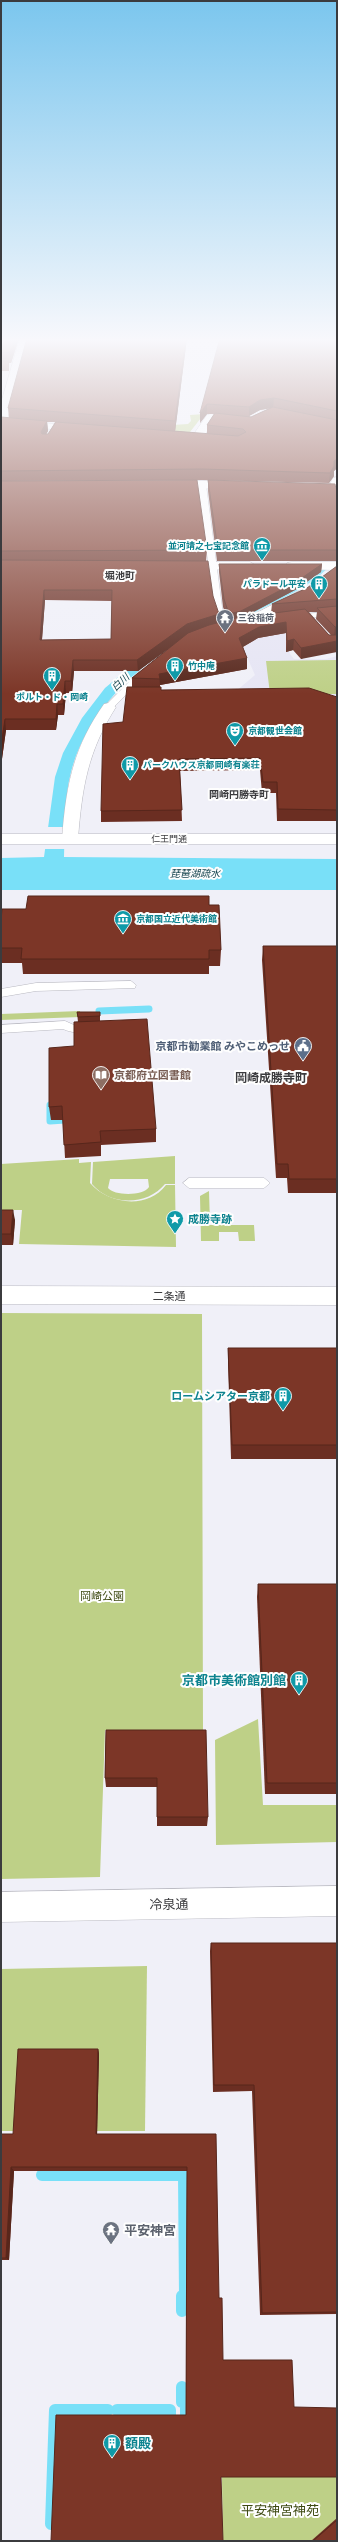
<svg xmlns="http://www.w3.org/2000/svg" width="338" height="2542" viewBox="0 0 338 2542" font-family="'IBM Plex Sans','Noto Sans JP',sans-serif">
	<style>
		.built { fill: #e6e5f4 }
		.green { fill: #bed087; fill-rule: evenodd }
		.water { fill: #79e0f8 }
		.pier { fill: #f0f0f8 }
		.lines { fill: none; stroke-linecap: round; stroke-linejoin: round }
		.stream-far1 { stroke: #79e0f8; stroke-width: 7 }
		.stream { stroke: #79e0f8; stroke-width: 12 }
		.lane-casing { stroke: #b9b9c1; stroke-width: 1 }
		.street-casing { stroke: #b9b9c1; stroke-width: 1 }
		.secondary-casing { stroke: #b9b9c1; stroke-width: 1 }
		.lane { fill: #fff; fill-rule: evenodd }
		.street { fill: #fff; fill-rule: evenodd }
		.secondary { fill: #fff; fill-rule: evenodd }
		.wall { fill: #6b2e22; fill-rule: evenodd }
		.shaded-wall { fill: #57261b }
		.building { fill: #7c3627; stroke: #57261b; fill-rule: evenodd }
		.labels { text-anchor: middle; stroke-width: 4; stroke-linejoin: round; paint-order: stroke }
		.far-culture-label { font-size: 9px; font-weight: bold; fill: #0d838f; stroke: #fefefe; text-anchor: start }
		.far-worship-label { font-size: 9px; font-weight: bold; fill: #5b616d; stroke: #fefefe; text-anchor: start }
		.far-street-label { font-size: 9px; fill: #3b3b3e; stroke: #fefefe }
		.far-neighbourhood-label { font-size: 10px; font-weight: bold; fill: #3b3b3e; stroke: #fefefe }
		.far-water-label { font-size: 10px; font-style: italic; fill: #174650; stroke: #fefefe }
		.service-label { font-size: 11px; font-weight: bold; fill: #4e5e75; stroke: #fefefe; text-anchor: end }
		.education-label { font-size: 11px; font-weight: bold; fill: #785e54; stroke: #fefefe; text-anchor: start }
		.culture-label { font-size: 11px; font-weight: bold; fill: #0d838f; stroke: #fefefe; text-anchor: start }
		.street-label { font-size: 11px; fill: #3b3b3e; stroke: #fefefe }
		.park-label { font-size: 11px; fill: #3e4a12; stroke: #fefefe }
		.neighbourhood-label { font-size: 12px; font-weight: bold; fill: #3b3b3e; stroke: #fefefe }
		.near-culture-label { font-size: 13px; font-weight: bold; fill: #0d838f; stroke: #fefefe; text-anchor: end }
		.near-street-label { font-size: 13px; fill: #3b3b3e; stroke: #fefefe }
		.near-worship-label { font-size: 13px; font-weight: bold; fill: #5b616d; stroke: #fefefe; text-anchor: start }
		.near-park-label { font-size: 13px; fill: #3e4a12; stroke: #fefefe }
	</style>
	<rect width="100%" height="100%" fill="#f0f0f8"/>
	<path class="built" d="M286,633L290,654L294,659H326L337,656V719L235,692L255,675L243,648L254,639Z"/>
	<g class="green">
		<path d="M204,414L190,432L180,433L156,426L188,424L191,421L190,415Z"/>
		<path d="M337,660V694H270L266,661Z"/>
		<path d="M80,1011V1017L1,1020V1014Z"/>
		<path d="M175,1156V1184H165C147,1206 110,1206 92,1184L93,1162ZM110,1179H148L149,1187C144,1196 114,1196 108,1188Z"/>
		<path d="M79,1159V1163L91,1162L90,1183C108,1204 147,1210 166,1185H175L176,1247L19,1244L22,1210H1V1164Z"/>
		<path d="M209,1191L210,1225H254L255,1241H239L238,1232H219V1241H201L200,1196Z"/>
		<path d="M1,1313L202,1314L203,1730H105L100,1877L1,1879Z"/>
		<path d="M258,1719L263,1805H337V1842L216,1845L215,1740Z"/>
		<path d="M147,1966L145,2131H1V1969Z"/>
		<path d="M221,2424L233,2477H337V2541H223Z"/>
	</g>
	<path class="water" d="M312,568H328C308,588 279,600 253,613C226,628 187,638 162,654C121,680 83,724 71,772C64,799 65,829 64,857L337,859V890H1V858L44,857L55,777L63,753L82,718L105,688L153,648L229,616Z"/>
	<path class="pier" d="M47,827H67L66,849H44Z"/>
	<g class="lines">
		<g class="stream-far1">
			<path d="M99,1011L149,1009"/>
			<path d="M50,1105V1121L65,1120"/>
		</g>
		<g class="stream">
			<path d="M42,2175H184L185,2296H182V2311"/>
			<path d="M182,2387V2402L186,2403V2425"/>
			<path d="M117,2410H170V2425"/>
			<path d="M51,2524L55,2410H108"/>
		</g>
		<defs>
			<g id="lane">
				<path d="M202,483L206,485L222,607L226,622L231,628L227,630L218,622L214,607L198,485Z"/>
				<path d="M337,611V615L295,619L291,617L295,615Z"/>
				<path d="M142,669L149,671L112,709H106V705Z"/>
				<path d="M131,981L136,985L135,988L36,991L1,997V989L36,983Z"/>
				<path d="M65,1021L74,1025L92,1024L98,1028C92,1036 71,1033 63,1029L1,1033V1025Z"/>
				<path d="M189,1178H264L270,1183L264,1188H189L183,1183Z"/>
			</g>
			<g id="street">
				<path d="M20,338H30L7,420L82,426L86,427V431L1,426V403Z"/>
				<path d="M211,414L242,418L248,421L242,424L214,421L201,440H193L191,438L207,415Z"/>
				<path d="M337,477V492H330L328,489L333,478Z"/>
				<path d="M178,562H250L257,566L250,570L173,569L171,566Z"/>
				<path d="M292,562H337V570L287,569L285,566L287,563Z"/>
				<path d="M299,591L304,592L306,595L304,598L253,624L248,625L241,621Z"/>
				<path d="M109,703L116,707C88,751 82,787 78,839L76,843H64L62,839C66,786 73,748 104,704Z"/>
			</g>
			<g id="secondary">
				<path d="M168,481H238L244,485L238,489L164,488V482Z"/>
				<rect x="1" y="834" width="336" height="10"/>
				<path d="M1,1286L337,1287V1305L1,1304Z"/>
				<path d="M337,1886V1916L1,1922V1892Z"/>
			</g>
		</defs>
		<use href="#lane" class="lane-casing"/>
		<use href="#street" class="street-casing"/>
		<use href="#secondary" class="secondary-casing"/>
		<use href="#lane" class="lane"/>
		<use href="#street" class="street"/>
		<use href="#secondary" class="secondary"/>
	</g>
	<g class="wall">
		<path d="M7,338H19L11,363H9V371H1V346Z"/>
		<path d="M187,338L175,431L207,434V425L214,414H207L200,423L220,338H337V468L334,471V476L329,483L202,480L1,481V417L9,418L8,408ZM270,408L251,417L249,416L260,410ZM47,422H55L48,434H46L48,431Z"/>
		<path d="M208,480L337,489V561H217L208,491Z"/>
		<path d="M1,481L207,550L206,561L213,596L219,622L228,620L223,607L219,572V564H322L321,572L295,590L246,616L271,613L272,604L307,588L337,566V641L301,659L293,650L286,652V633L258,638L243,647L247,658V669L160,685V687L161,690L337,697V821H277L276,793H262L260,770L180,771L182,821L101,822V811L132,687V678L179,641L138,671H74L72,693H66L64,715H58L56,730H6L1,766ZM45,600L112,601L111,639L42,640ZM309,612H317L316,619L331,635H329Z"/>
		<path d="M209,905L221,950L220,966H209V974H23L22,963H1V921L26,909Z"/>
		<path d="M263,946H337V1193H288L287,1178H276L262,960Z"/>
		<path d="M77,1012H100V1021L156,1129V1142L101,1145V1156L65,1158L63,1120H51L49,1107L74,1046L78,1022Z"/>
		<path d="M1,1210L15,1220L13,1245H1Z"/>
		<path d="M228,1348H337V1459H231L228,1363Z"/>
		<path d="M258,1584H337V1794H265L257,1597Z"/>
		<path d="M106,1730L208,1817L207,1826H157V1787H106L105,1778Z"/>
		<path d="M211,1943H337V2314L260,2315L252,2091L213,2092L210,1951Z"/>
		<path d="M98,2049L99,2054L97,2134H216L186,2415L187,2171H14L9,2260H1V2134H13Z"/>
		<path d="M337,2518V2541H311Z"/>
	</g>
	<g class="shaded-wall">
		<path d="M15,338H19L11,363L10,353Z"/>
		<path d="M186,338H187L175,432V421Z"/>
		<path d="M9,359V371L8,361Z"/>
		<path d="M274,398L273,408L260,410L249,416V407L260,400Z"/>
		<path d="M207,404V414L200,423V413Z"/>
		<path d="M47,421L48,431L42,442L41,432Z"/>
		<path d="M337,459V468L334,471V476L329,483L330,473L334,461Z"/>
		<path d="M322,564L321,572L295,590L240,619L229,622V614Z"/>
		<path d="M44,590L45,600L41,651L40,640Z"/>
		<path d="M219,614V625L187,635L138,671L137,660L187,624Z"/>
		<path d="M286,622V633L258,638L239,649V638L259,627Z"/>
		<path d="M335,627H337V638H334Z"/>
		<path d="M294,639L293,650L286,652L287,641Z"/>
		<path d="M337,641V652L301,659V648Z"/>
		<path d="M247,658V669L160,685L159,674Z"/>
		<path d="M73,660L74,671L72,693L71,681Z"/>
		<path d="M65,681L66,693L64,715L63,704Z"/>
		<path d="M57,704L58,715L56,730V719Z"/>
		<path d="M5,719L6,730L1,766V746Z"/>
		<path d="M13,1210L15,1220L13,1245L11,1234Z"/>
		<path d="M98,2049L99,2054L97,2138L96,2134Z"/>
		<path d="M11,2167L14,2171L9,2260L6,2258Z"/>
	</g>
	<g class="building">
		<path d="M7,338H15L10,353L1,352V346Z"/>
		<path d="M27,338H186L175,421L8,408Z"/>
		<path d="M220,338H337V411L274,398L260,400L249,407L207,404L200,413Z"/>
		<path d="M1,358L9,359L8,361H1Z"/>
		<path d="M273,407L337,420V459L334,461V466L330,473L202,469L1,471V417L47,421L41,432L42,434H48L56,422L238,436L246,432L243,429L207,425L215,413L251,417Z"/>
		<path d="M197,480L207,550L1,551V481Z"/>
		<path d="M208,480L335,484L336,489H337V550H218Z"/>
		<path d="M1,560L208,561L213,596L219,614L187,624L137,660H73L71,681H65L63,704H57L56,719H5L1,746ZM44,590H112L111,639L40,640Z"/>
		<path d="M219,564H322L296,582L241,611L229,614L224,599Z"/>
		<path d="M337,566V599L272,604L307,588Z"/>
		<path d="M337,606V627H335L317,608Z"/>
		<path d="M305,609L329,635H337V641L301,648L294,639L287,641L286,622L259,627L239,638L247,658L159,674L160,679L132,678L188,633L209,625L236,618Z"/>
		<path d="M127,687H161V690L309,688L337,697V810L278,809L277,782H263L260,758L179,759L182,810L101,811L103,724L123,722Z"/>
		<path d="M28,896H209V905H219L221,950H209V959H21L22,948H1V921L2,909H26Z"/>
		<path d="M263,946H337V1179H289L288,1164H277Z"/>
		<path d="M77,1012H100V1016L78,1017Z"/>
		<path d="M147,1019L156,1129L100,1131L101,1142L64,1145L62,1106L49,1107V1048L74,1046V1022Z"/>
		<path d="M1,1210H13L11,1234H1Z"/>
		<path d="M228,1348H337V1445H232Z"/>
		<path d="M258,1584H337V1783H267Z"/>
		<path d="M106,1730H206L208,1817H157V1778H105Z"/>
		<path d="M211,1943H337V2312L262,2313L254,2085H214Z"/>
		<path d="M18,2049H98L96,2134H216L219,2298H222L223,2360H292L294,2407L337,2408V2477H221L223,2541H51L56,2415H186L187,2167H11L6,2258H1V2134H13Z"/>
		<path d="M337,2520V2541H313Z"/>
	</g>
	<linearGradient id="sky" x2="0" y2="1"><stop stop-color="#7bc6ee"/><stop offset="0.49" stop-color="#f8f8fc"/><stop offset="1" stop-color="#f8f8fc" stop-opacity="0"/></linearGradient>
	<rect width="338" height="694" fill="url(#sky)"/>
	<defs>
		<symbol id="museum-pin" viewBox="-11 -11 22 30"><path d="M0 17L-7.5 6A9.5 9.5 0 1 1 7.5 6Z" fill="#0f9aa8" stroke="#fefefe"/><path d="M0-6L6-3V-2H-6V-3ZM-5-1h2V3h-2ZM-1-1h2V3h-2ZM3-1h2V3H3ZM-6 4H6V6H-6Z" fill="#fff"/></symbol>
		<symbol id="building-pin" viewBox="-11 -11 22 30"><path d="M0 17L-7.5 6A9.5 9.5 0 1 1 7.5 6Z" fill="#0f9aa8" stroke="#fefefe"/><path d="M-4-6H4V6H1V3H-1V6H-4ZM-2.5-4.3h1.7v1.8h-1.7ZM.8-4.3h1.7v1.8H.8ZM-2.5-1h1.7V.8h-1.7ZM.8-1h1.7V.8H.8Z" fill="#fff"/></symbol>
		<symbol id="temple-pin" viewBox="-11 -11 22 30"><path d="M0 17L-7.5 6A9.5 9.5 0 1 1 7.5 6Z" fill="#6b7280" stroke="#fefefe"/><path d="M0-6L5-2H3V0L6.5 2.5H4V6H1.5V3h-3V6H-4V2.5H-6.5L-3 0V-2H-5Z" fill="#fff"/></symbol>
		<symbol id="theatre-pin" viewBox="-11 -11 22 30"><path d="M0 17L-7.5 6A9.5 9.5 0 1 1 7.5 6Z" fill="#0f9aa8" stroke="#fefefe"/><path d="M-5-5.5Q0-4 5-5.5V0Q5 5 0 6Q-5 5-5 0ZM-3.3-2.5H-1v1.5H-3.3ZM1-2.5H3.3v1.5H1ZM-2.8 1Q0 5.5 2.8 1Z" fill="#fff"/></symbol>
		<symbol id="civic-pin" viewBox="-11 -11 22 30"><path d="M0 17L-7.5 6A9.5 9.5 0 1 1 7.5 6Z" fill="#5c6f8a" stroke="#fefefe"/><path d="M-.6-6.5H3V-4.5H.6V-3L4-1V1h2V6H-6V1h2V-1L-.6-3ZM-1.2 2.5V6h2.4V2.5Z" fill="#fff"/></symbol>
		<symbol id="library-pin" viewBox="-11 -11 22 30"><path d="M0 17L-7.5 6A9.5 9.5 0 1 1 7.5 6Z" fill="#8d6e63" stroke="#fefefe"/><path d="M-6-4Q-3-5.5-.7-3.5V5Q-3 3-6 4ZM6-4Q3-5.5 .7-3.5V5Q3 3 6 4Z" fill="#fff"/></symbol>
		<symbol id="sight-pin" viewBox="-11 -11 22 30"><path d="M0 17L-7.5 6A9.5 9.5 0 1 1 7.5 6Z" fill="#0f9aa8" stroke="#fefefe"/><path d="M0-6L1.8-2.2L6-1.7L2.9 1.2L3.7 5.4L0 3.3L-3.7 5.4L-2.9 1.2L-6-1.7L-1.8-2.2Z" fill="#fff"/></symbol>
	</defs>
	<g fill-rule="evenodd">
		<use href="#museum-pin" x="252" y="536" width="20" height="27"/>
		<use href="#building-pin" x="309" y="574" width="20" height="27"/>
		<use href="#temple-pin" x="215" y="608" width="20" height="27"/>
		<use href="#building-pin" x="165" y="656" width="20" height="27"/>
		<use href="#building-pin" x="42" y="666" width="20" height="27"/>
		<use href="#theatre-pin" x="225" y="721" width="20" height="27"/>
		<use href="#building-pin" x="120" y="755" width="20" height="27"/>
		<use href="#museum-pin" x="113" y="909" width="20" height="27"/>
		<use href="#civic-pin" x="293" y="1036" width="20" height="27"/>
		<use href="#library-pin" x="91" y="1065" width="20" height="27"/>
		<use href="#sight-pin" x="165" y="1209" width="20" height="27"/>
		<use href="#building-pin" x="273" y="1386" width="20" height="27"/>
		<use href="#building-pin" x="289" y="1670" width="20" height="27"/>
		<use href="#temple-pin" x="101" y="2220" width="20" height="27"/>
		<use href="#building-pin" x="102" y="2433" width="20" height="27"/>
	</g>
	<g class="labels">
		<g class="far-culture-label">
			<text x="249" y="549" text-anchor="end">並河靖之七宝記念館</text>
			<text x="306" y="587" text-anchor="end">パラドール平安</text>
			<text x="188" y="669">竹中庵</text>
			<text x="52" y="700" text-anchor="middle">ポルト・ド・岡崎</text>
			<text x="248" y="734">京都観世会館</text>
			<text x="143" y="768">パークハウス京都岡崎有楽荘</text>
			<text x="136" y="922">京都国立近代美術館</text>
		</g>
		<g class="far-worship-label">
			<text x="238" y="621">三谷稲荷</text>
		</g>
		<g class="far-street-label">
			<text x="169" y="842">仁王門通</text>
		</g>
		<g class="far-neighbourhood-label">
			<text x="120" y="579">堀池町</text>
			<text x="239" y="798">岡崎円勝寺町</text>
		</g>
		<g class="far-water-label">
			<text transform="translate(120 682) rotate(-44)" y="4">白川</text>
			<text x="195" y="877">琵琶湖疏水</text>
		</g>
		<g class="service-label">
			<text x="290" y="1050">京都市勧業館 みやこめっせ</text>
		</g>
		<g class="education-label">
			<text x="114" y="1079">京都府立図書館</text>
		</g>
		<g class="culture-label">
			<text x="188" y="1223">成勝寺跡</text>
			<text x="270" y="1400" text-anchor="end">ロームシアター京都</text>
		</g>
		<g class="street-label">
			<text x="169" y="1300">二条通</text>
		</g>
		<g class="park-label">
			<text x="102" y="1600">岡崎公園</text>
		</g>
		<g class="neighbourhood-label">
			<text x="271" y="1082">岡崎成勝寺町</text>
		</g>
		<g class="near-culture-label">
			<text x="286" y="1685">京都市美術館別館</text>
			<text x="125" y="2448" text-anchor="start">額殿</text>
		</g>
		<g class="near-street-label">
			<text transform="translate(169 1904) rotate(-1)" y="5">冷泉通</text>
		</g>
		<g class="near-worship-label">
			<text x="124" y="2235">平安神宮</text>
		</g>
		<g class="near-park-label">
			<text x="280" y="2515">平安神宮神苑</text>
		</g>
	</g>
	<rect width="338" height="2542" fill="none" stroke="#3b3b3e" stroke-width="4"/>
</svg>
